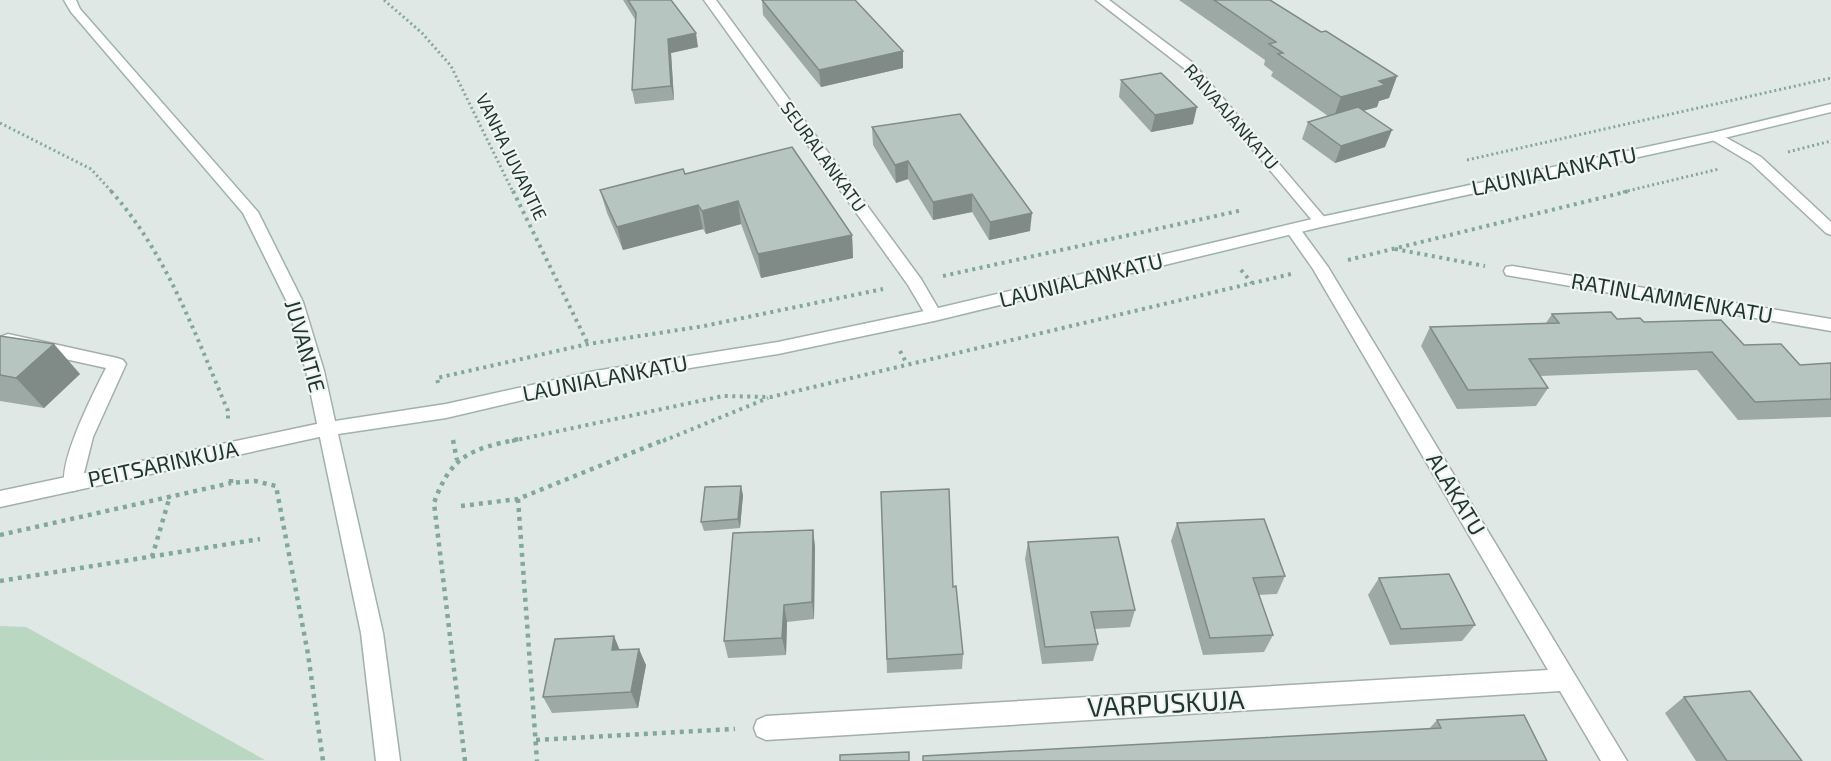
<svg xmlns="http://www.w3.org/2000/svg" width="1831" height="761" viewBox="0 0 1831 761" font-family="'Exo 2',sans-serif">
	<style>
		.green { fill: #bad7c1 }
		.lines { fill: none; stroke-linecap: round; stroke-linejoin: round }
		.lane-casing { stroke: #a3afaa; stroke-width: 3 }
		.street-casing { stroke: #a3afaa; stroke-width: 3 }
		.secondary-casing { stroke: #9fb3ab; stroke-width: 3 }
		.path-far2 { stroke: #82a89c; stroke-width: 3; stroke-dasharray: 2 3; stroke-linecap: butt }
		.path-far1 { stroke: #82a89c; stroke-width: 4; stroke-dasharray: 3 4.5; stroke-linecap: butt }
		.path { stroke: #82a89c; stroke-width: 4.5; stroke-dasharray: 4 5; stroke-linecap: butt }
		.lane { fill: #fff; fill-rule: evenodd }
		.street { fill: #fff; fill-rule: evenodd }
		.secondary { fill: #fff; fill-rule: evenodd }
		.wall { fill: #9da9a5 }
		.shaded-wall { fill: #808a86 }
		.building { fill: #b7c5c0; stroke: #808a86; stroke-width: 1.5 }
		.labels { text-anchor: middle; stroke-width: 4.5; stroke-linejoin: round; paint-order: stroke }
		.far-street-label { font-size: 18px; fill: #223630; stroke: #eff5f2 }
		.street-label { font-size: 22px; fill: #223630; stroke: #eff5f2 }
		.near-street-label { font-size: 27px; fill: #223630; stroke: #eff5f2 }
	</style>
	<rect width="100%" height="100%" fill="#dfe8e4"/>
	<path class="green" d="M0,626L26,627L265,760L0,761Z"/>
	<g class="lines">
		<defs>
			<path id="lane" d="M8,334L117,358L123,360L126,364L93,437L80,489L73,491L66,489C55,467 95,390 106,368L11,347L0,353V337Z"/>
			<g id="street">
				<path d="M704,0H716L921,279L942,315L940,319H928L908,285Z"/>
				<path d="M1096,0H1109L1193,63L1326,219L1329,222L1326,225H1316L1185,69Z"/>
				<path d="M1716,132L1761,157L1831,222V235L1826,233L1751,163L1711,139L1709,136Z"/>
				<path d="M1293,224L1298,226L1328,267L1627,761H1601L1560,691L766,740L757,736L754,728L757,720L766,716L1548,670L1313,269L1285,229Z"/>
				<path d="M1512,266L1831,319V331L1506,275L1504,271L1506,267Z"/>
				<path d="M326,422L333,424L335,429L333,434L0,507V491Z"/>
			</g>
			<path id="secondary" d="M64,0H76L80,9L258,212L303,302L324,371L335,421L446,404L595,371L778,342L934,309L1321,217L1716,132L1831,104V112L1716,140L1321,227L934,321L778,354L595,383L446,418L338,434L383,633L400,761H376L361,633L306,371L287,302L243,213L71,12Z"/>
		</defs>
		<use href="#lane" class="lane-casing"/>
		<use href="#street" class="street-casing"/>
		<use href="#secondary" class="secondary-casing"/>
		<g class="path-far2">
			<path d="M384,0L422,33L451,66L513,192"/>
			<path d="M0,123L91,169L112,192"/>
			<path d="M1788,152L1831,141"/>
			<path d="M1467,160L1831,78"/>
			<path d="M1623,192L1719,169"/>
		</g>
		<g class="path-far1">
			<path d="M111,191C167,254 195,334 228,411V421"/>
			<path d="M513,191L588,344"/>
			<path d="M1395,249L1485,266"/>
			<path d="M1348,260L1629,191"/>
			<path d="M1241,270L1252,283"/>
			<path d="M943,276L1243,210"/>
			<path d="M900,351L907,364"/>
			<path d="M438,383L437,378L588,344L704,326L883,289"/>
			<path d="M512,441L723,396L771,397L1291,274"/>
			<path d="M663,441L768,398"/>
		</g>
		<g class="path">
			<path d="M453,440L457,460"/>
			<path d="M231,479V483L255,481L276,486L308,654L323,761"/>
			<path d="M518,499L537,761"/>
			<path d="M461,506L518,499L666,439"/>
			<path d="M0,535L231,483"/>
			<path d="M152,557L170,496"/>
			<path d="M0,581L260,539"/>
			<path d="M536,740L735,729"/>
			<path d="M465,761L434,503C451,455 471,449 519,439"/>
		</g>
		<use href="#lane" class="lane"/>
		<use href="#street" class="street"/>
		<use href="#secondary" class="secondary"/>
	</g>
	<g class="wall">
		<path d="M623,0H671L698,47L671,53L674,100L635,104L632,90L636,21Z"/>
		<path d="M762,0H855L903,51V68L821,87L763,15Z"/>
		<path d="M1179,0H1270L1321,32L1397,76L1389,98L1379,101L1377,107L1363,111L1385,147L1335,163L1302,139L1308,122L1328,116L1271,76L1273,72L1264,65L1265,60Z"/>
		<path d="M1121,80L1193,124L1151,132L1119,97Z"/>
		<path d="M872,127L1030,231L989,240L972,212L933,220L908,179L896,183L873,145Z"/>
		<path d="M685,174L852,235L853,258L761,278L741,224L706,234L703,229L623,250L607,213L600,190Z"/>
		<path d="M1552,314L1617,319L1644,322L1744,345L1800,365L1831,363V417L1738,420L1697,370L1540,376L1548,388L1536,406L1457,409L1421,346L1430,327L1546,323Z"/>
		<path d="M0,336L80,374L44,408L0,401Z"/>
		<path d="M881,492L963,654L962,669L887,673Z"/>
		<path d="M743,495L740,528L704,531L701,522Z"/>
		<path d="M1177,523L1285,576L1277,594L1258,595L1273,635L1264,652L1203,655L1171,541Z"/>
		<path d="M813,530L815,547L814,619L787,622L786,655L728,658L724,641Z"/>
		<path d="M1028,542L1135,610L1130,627L1094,629L1098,644L1093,661L1042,664L1025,559Z"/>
		<path d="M1379,578L1475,625L1462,641L1390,645L1368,595Z"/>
		<path d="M620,650L646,665L638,708L552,713L543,697Z"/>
		<path d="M1684,697L1802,761H1696L1665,713Z"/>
		<path d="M1437,720L1547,761L1429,729Z"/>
	</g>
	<g class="shaded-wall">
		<path d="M696,33L698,47L671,53L674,100L671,86L668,39Z"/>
		<path d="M903,51V68L821,87L819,70Z"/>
		<path d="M1397,76L1389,98L1379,101L1377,107L1333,119L1341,97L1379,81Z"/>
		<path d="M1197,107L1193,124L1151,132L1155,115Z"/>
		<path d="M1392,130L1385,147L1335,163L1341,146Z"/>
		<path d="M908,161V179L896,183L895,165Z"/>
		<path d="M972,194V212L933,220V202Z"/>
		<path d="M738,201L741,224L706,234L702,211Z"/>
		<path d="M698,205L703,229L623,250L617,227Z"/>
		<path d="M1032,213L1030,231L989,240L990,222Z"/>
		<path d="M852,235L853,258L761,278L758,254Z"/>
		<path d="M54,344L80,374L44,408L16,378Z"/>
		<path d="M741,486L743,495L740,528L738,519Z"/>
		<path d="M813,530L815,547L814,619L812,602Z"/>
		<path d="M784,605L787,622L786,655L782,638Z"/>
		<path d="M614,636L621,653L612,650Z"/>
		<path d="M639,649L646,665L638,708L631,692Z"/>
	</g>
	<g class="building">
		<path d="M628,0H671L696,33L668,39L671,86L632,90L636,13Z"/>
		<path d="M762,0H855L903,51L819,70Z"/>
		<path d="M1214,0H1270L1321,32L1326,31L1397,76L1379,81L1385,85L1341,97L1278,54L1283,53L1269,44L1276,42Z"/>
		<path d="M1161,73L1197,107L1155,115L1121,80Z"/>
		<path d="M1358,107L1392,130L1341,146L1308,122Z"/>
		<path d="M960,114L1032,213L990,222L972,194L933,202L908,161L895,165L872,127Z"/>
		<path d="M792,147L852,235L758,254L738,201L702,211L698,205L617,227L600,190L683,169L685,174Z"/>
		<path d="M1611,312L1617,319L1640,318L1644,322L1721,320L1744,345L1781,344L1800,365L1831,363V399L1755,402L1712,352L1529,359L1548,388L1468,390L1430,327L1559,323L1552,314Z"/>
		<path d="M0,336L54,344L16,378L0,375Z"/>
		<path d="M741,486L738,519L701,522L705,487Z"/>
		<path d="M949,489L953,587L956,586L963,654L887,659L881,492Z"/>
		<path d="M1264,519L1285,576L1253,578L1273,635L1210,638L1177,523Z"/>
		<path d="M813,530L812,602L784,605L782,638L724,641L733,533Z"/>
		<path d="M1118,537L1135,610L1091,612L1098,644L1045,647L1028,542Z"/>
		<path d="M1449,574L1475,625L1401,629L1379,578Z"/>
		<path d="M614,636L612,650L639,649L631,692L543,697L555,639Z"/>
		<path d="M1750,691L1802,761H1727L1684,697Z"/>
		<path d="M1524,715L1547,761H923V756L1441,728L1437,720Z"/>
		<path d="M909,752V761H840V755Z"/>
	</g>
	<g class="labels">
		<g class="far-street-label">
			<text transform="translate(1231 117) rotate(49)" y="6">RAIVAAJANKATU</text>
			<text transform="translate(511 157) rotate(64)" y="6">VANHA JUVANTIE</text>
			<text transform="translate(823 157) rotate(54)" y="6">SEURALANKATU</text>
		</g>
		<g class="street-label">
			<text transform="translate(1554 171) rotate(-12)" y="8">LAUNIALANKATU</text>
			<text transform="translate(1081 280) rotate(-14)" y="8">LAUNIALANKATU</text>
			<text transform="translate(1672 298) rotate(10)" y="8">RATINLAMMENKATU</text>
			<text transform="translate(305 346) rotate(74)" y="8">JUVANTIE</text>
			<text transform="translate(605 378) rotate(-11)" y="8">LAUNIALANKATU</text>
			<text transform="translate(163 464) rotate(-12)" y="8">PEITSARINKUJA</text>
			<text transform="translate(1456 494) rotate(59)" y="8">ALAKATU</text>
		</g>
		<g class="near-street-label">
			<text transform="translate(1166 704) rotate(-3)" y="9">VARPUSKUJA</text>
		</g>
	</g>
</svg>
